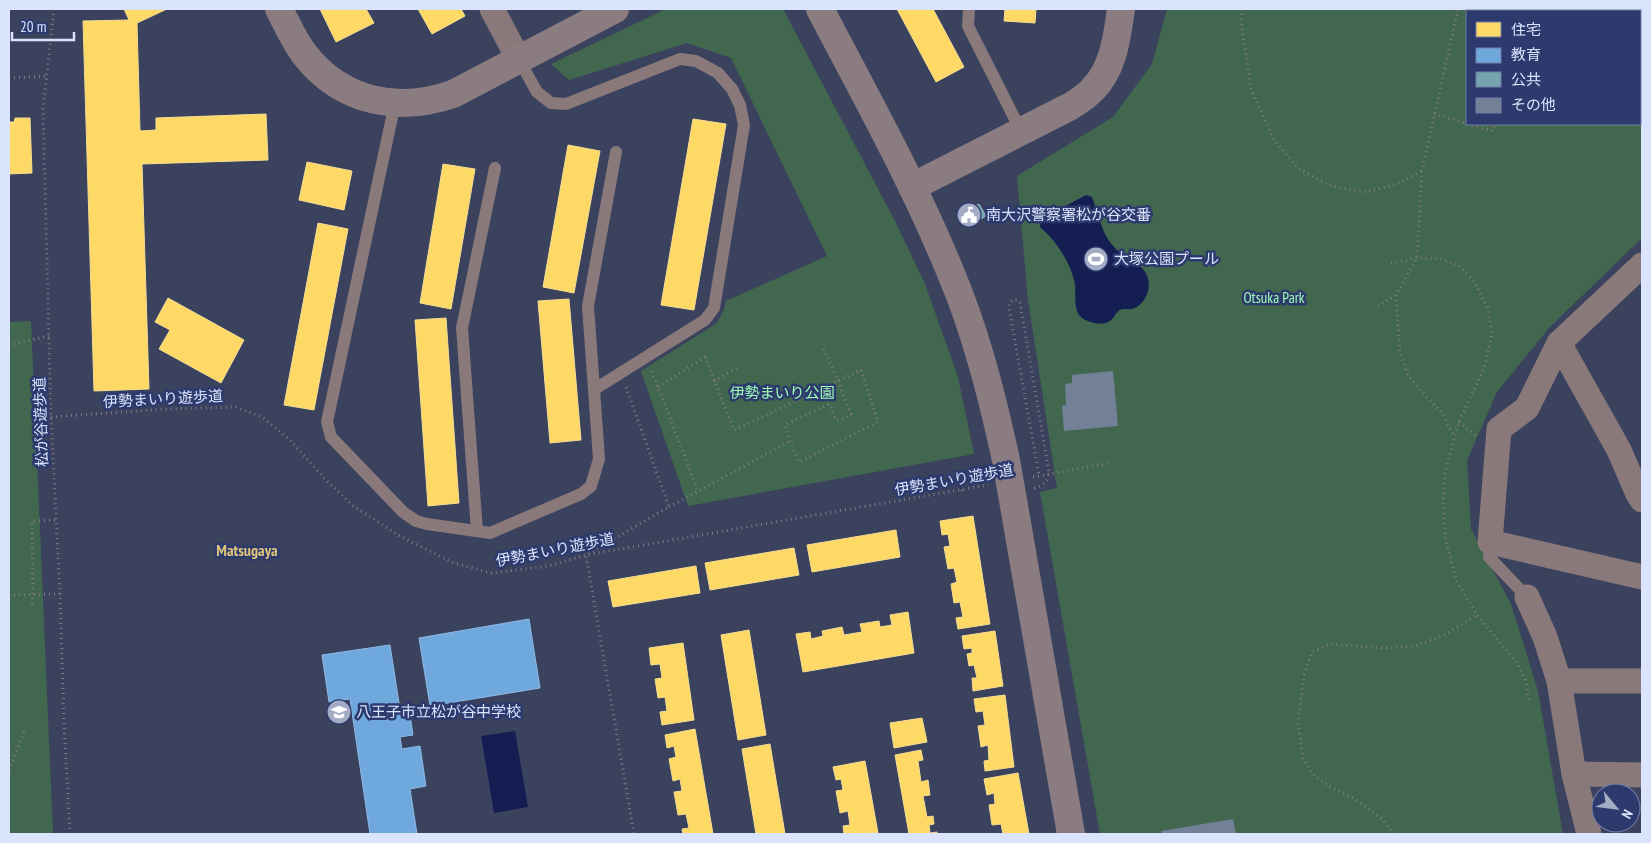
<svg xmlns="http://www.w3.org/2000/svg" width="1651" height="843" viewBox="0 0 1651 843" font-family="'PT Sans Narrow','Noto Sans JP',sans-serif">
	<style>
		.green { fill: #41684e; fill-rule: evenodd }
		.water { fill: #151e53 }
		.homes { fill: #ffd966; stroke: #f4dc93 }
		.schools { fill: #6fa8dc; stroke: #8fbae6 }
		.public { fill: #76a5af; stroke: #94b8c6 }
		.building { fill: #738098 }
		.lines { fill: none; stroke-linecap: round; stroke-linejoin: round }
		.path { stroke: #827a82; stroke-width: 3; stroke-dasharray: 1 4; stroke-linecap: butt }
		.lane { stroke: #89797a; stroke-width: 12 }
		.street { stroke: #89797a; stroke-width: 25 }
		.secondary { stroke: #8b7c81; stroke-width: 28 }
		.labels { text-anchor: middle; stroke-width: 5; stroke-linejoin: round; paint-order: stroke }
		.poi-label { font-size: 15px; fill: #dbe4fd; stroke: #2c3a6d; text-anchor: start }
		.park-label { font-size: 15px; fill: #a0fcb4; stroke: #2c3a6d }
		.street-label { font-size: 15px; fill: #dbe4fd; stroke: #2c3a6d }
		.neighbourhood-label { font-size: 16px; font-weight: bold; fill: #e0c479; stroke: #2c3a6d }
	</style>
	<rect width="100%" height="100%" fill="#3b425e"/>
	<g class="green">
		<path d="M666,9H783L895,221L925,284L958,377L974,454L688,506L641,371L717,323L724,309L726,301L827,256L731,58L687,43L569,80L551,64Z"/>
		<path d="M1167,9H1642V238L1549,328L1497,392L1467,460L1471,529L1511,604L1538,691L1563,834H1100L1040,492L1057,488L1028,300L1017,176L1113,117L1152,64ZM1467,11H1640V124H1467Z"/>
		<path d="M31,321L53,834H9V322Z"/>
	</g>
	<g class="water">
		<path d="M1086,195L1092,197C1098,212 1100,228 1110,242C1116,250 1124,257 1132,262C1135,264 1140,266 1142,268C1155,281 1148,304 1132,309C1128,310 1123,308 1120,310C1116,312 1114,318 1110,321C1102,326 1088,323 1081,317C1073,310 1076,294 1075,284C1070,261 1057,242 1040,227L1041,219Z"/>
		<path d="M515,731L528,807L494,813L481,736Z"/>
	</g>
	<g class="homes">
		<path d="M124,9H167L137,23L140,131L156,130V118L266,114L268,160L142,164L149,389L94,391L83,21L129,20Z"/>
		<path d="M320,9H366L374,23L336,42Z"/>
		<path d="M418,9H461L465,16L432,34Z"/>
		<path d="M897,9H933L964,67L936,82Z"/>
		<path d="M1005,9H1036L1035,23L1004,21Z"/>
		<path d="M15,118H30L32,173L9,174V122H14Z"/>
		<path d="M693,119L726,124L694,310L661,305Z"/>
		<path d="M568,145L600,151L574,293L543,287Z"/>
		<path d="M307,162L352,171L344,210L299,200Z"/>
		<path d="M443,164L475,169L451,309L420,303Z"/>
		<path d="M318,223L348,229L314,410L284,405Z"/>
		<path d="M168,298L244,340L221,383L159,349L170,330L155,322Z"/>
		<path d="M569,299L581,440L550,443L538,301Z"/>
		<path d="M446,318L459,503L428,506L415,320Z"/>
		<path d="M973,516L990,624L958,629L956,618L963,617L960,602L954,603L951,584L957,582L954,568L948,569L944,547L950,546L948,534L942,535L940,521Z"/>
		<path d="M896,530L900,557L812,572L807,545Z"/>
		<path d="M794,548L799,575L710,590L705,563Z"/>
		<path d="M696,566L700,593L613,607L608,581Z"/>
		<path d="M908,612L914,653L803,672L796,634L810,632L811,639L823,636L822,631L842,627L844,635L862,632L860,624L879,621L880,627L892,625L890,615Z"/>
		<path d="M749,630L766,735L738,740L721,635Z"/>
		<path d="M995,631L1003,686L973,691L972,678H977L974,665L969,666L967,654L972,653V648L964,649L962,636Z"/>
		<path d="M683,643L694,720L662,725L660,712L667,711L665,697L658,698L655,679L662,678L660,664L651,665L649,648Z"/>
		<path d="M1005,695L1014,767L985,771L984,761L989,760L988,745L981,747L978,726L985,725L983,711L976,712L974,699Z"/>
		<path d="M922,718L927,742L894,748L890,723Z"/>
		<path d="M695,729L713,834H683L682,829L689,828L686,814L678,815L674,792L682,791L680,779L673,781L669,759L676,757L674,746L667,748L665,735Z"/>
		<path d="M770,744L785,834H756L742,749Z"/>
		<path d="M921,750L923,760L918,761L921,782L928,780L930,795L923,796L927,817L933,816L934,824L929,825L930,833L937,832V834H909L895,755Z"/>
		<path d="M865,761L878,833L844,834L843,826L850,825L848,811L840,813L836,791L843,790L841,779L836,780L833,767Z"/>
		<path d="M1018,773L1029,834H1003L1001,824L992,825L989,805L995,804L994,793L987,795L984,779Z"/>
	</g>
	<g class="schools">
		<path d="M529,619L540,688L430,706L419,638Z"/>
		<path d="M390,645L401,716L410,715L413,735L400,737L402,749L420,746L426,786L410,789L417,834H370L350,699L329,702L322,655Z"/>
	</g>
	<path class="public" d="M979,204L986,216L967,227L960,214Z"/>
	<g class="building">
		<path d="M1113,371L1118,426L1064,431L1062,406L1066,405L1065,384L1072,383V375Z"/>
		<path d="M1233,819L1236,834H1162L1161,831Z"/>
	</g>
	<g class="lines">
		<g class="path">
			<path d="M54,9L43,109L51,417L60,594L64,723L70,834"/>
			<path d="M1242,9L1241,20L1251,89L1274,140L1298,168L1328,185L1366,192L1397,184L1422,171"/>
			<path d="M9,78L47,76"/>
			<path d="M1434,114L1493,131L1495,124"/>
			<path d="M1391,263L1417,258L1443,259L1459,266L1474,281L1488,309L1492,334L1484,368L1459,422L1445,473L1443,507L1446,541L1457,582L1477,615L1518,664L1526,681L1529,703"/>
			<path d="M1396,295L1400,353L1408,375L1421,391L1443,414L1454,437"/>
			<path d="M1378,306L1396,295L1417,258L1422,171L1458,9"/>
			<path d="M9,345L49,336"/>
			<path d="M652,371L698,491"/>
			<path d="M714,381L737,368"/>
			<path d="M626,387L669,507L586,555L634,834"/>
			<path d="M658,387L705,357L734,430L861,370L878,422L799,462L790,441L785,425L829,404L836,420L843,419L851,414L838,381L823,348"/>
			<path d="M51,417L166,409L236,407L262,417L290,440L324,478L352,505L398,535L451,562L491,573L548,566L586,555L988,485"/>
			<path d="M1459,422L1476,436"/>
			<path d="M1033,477L1110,463"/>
			<path d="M1034,488C1044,485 1047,483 1049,472L1020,303L1017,300H1012L1009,304V308L1039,475"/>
			<path d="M962,491L959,475L984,470"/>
			<path d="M669,507L790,441"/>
			<path d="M9,595L60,594"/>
			<path d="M32,604L33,594L32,521L56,520"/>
			<path d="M9,770L25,729"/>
			<path d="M1394,834L1382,819L1355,799L1329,786L1315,776L1303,759L1298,723L1304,675L1312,652L1330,644L1385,648L1416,646L1448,633L1477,615"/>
		</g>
		<g class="lane">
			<path d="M969,9L968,26L1021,131"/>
			<path d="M519,60L537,92L551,103L566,104L680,59L696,61L718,73L732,89L740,105L744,125L714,308L705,320L595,389"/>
			<path d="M395,103L327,422L331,437L403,512L416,521L427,524L490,533L581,494L591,486L599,459L588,306L616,152"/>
			<path d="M477,531L462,328L495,168"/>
			<path d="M1490,542L1489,557L1527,597"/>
		</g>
		<g class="street">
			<path d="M492,9L519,60"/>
			<path d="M1642,265L1559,343L1527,408L1499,429L1490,542L1642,577"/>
			<path d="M1559,343L1619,450L1638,494L1642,500"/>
			<path d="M1527,597L1545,637L1559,681L1574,774L1589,834"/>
			<path d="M1559,681H1642"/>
			<path d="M1574,774L1642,775"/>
		</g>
		<g class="secondary">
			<path d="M279,9C287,24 294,41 305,55C342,102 398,113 453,94L615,9"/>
			<path d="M820,9C865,95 913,181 950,271C976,332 992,396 1006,460L1071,834"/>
			<path d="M912,187L1071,106C1079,101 1087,96 1093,89C1114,68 1117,36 1121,9"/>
		</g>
	</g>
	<defs>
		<symbol id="civic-disc" viewBox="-11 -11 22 22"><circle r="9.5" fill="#a3abc5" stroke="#2c3a6d"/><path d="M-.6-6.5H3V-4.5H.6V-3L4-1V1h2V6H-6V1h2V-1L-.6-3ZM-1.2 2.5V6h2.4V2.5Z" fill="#fff"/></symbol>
		<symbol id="stadium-disc" viewBox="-11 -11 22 22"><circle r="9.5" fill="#a3abc5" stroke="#2c3a6d"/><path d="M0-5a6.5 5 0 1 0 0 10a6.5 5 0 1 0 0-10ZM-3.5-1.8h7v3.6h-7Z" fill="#fff"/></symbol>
		<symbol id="school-disc" viewBox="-11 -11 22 22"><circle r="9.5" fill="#a3abc5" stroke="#2c3a6d"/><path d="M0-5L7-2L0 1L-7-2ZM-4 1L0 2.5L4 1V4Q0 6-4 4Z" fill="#fff"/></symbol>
	</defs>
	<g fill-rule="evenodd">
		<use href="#civic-disc" x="955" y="201" width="28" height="28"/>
		<use href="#stadium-disc" x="1082" y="245" width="28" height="28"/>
		<use href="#school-disc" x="325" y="698" width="28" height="28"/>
	</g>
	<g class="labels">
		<g class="poi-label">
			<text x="986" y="220">南大沢警察署松が谷交番</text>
			<text x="1114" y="264">大塚公園プール</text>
			<text x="356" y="717">八王子市立松が谷中学校</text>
		</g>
		<g class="park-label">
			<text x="1274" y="303">Otsuka Park</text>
			<text x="782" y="398">伊勢まいり公園</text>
		</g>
		<g class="street-label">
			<text transform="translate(163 399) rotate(-3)" y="5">伊勢まいり遊歩道</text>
			<text transform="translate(41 422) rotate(-92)" y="5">松が谷遊歩道</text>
			<text transform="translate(954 480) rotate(-10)" y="5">伊勢まいり遊歩道</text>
			<text transform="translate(555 550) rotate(-11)" y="5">伊勢まいり遊歩道</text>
		</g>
		<g class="neighbourhood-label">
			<text x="247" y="556">Matsugaya</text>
		</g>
	</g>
	<rect width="1651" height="843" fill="none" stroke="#dbe4fd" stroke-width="20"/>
	<rect x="1466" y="10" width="175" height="115" fill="#2c3a6d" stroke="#727ea7"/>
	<rect x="1476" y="22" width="25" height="15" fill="#ffd966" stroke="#727ea7"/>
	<text x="1511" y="35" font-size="15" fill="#dbe4fd">住宅</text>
	<rect x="1476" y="48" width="25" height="15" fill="#6fa8dc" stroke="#727ea7"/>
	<text x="1511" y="60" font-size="15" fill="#dbe4fd">教育</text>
	<rect x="1476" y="72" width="25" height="15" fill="#76a5af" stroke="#727ea7"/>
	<text x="1511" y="85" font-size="15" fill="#dbe4fd">公共</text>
	<rect x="1476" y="98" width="25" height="15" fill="#738098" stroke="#727ea7"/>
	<text x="1511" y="110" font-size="15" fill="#dbe4fd">その他</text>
	<g transform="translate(1616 808) rotate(119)"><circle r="24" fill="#2c3a6d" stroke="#727ea7"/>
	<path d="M0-4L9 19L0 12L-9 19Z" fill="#a3abc5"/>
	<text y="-8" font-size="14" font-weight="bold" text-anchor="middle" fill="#dbe4fd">N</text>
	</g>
	<path d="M12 32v8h62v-8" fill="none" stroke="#dbe4fd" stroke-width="2.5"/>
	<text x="20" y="32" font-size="15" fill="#dbe4fd" stroke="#2c3a6d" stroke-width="4" paint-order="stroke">20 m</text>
</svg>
